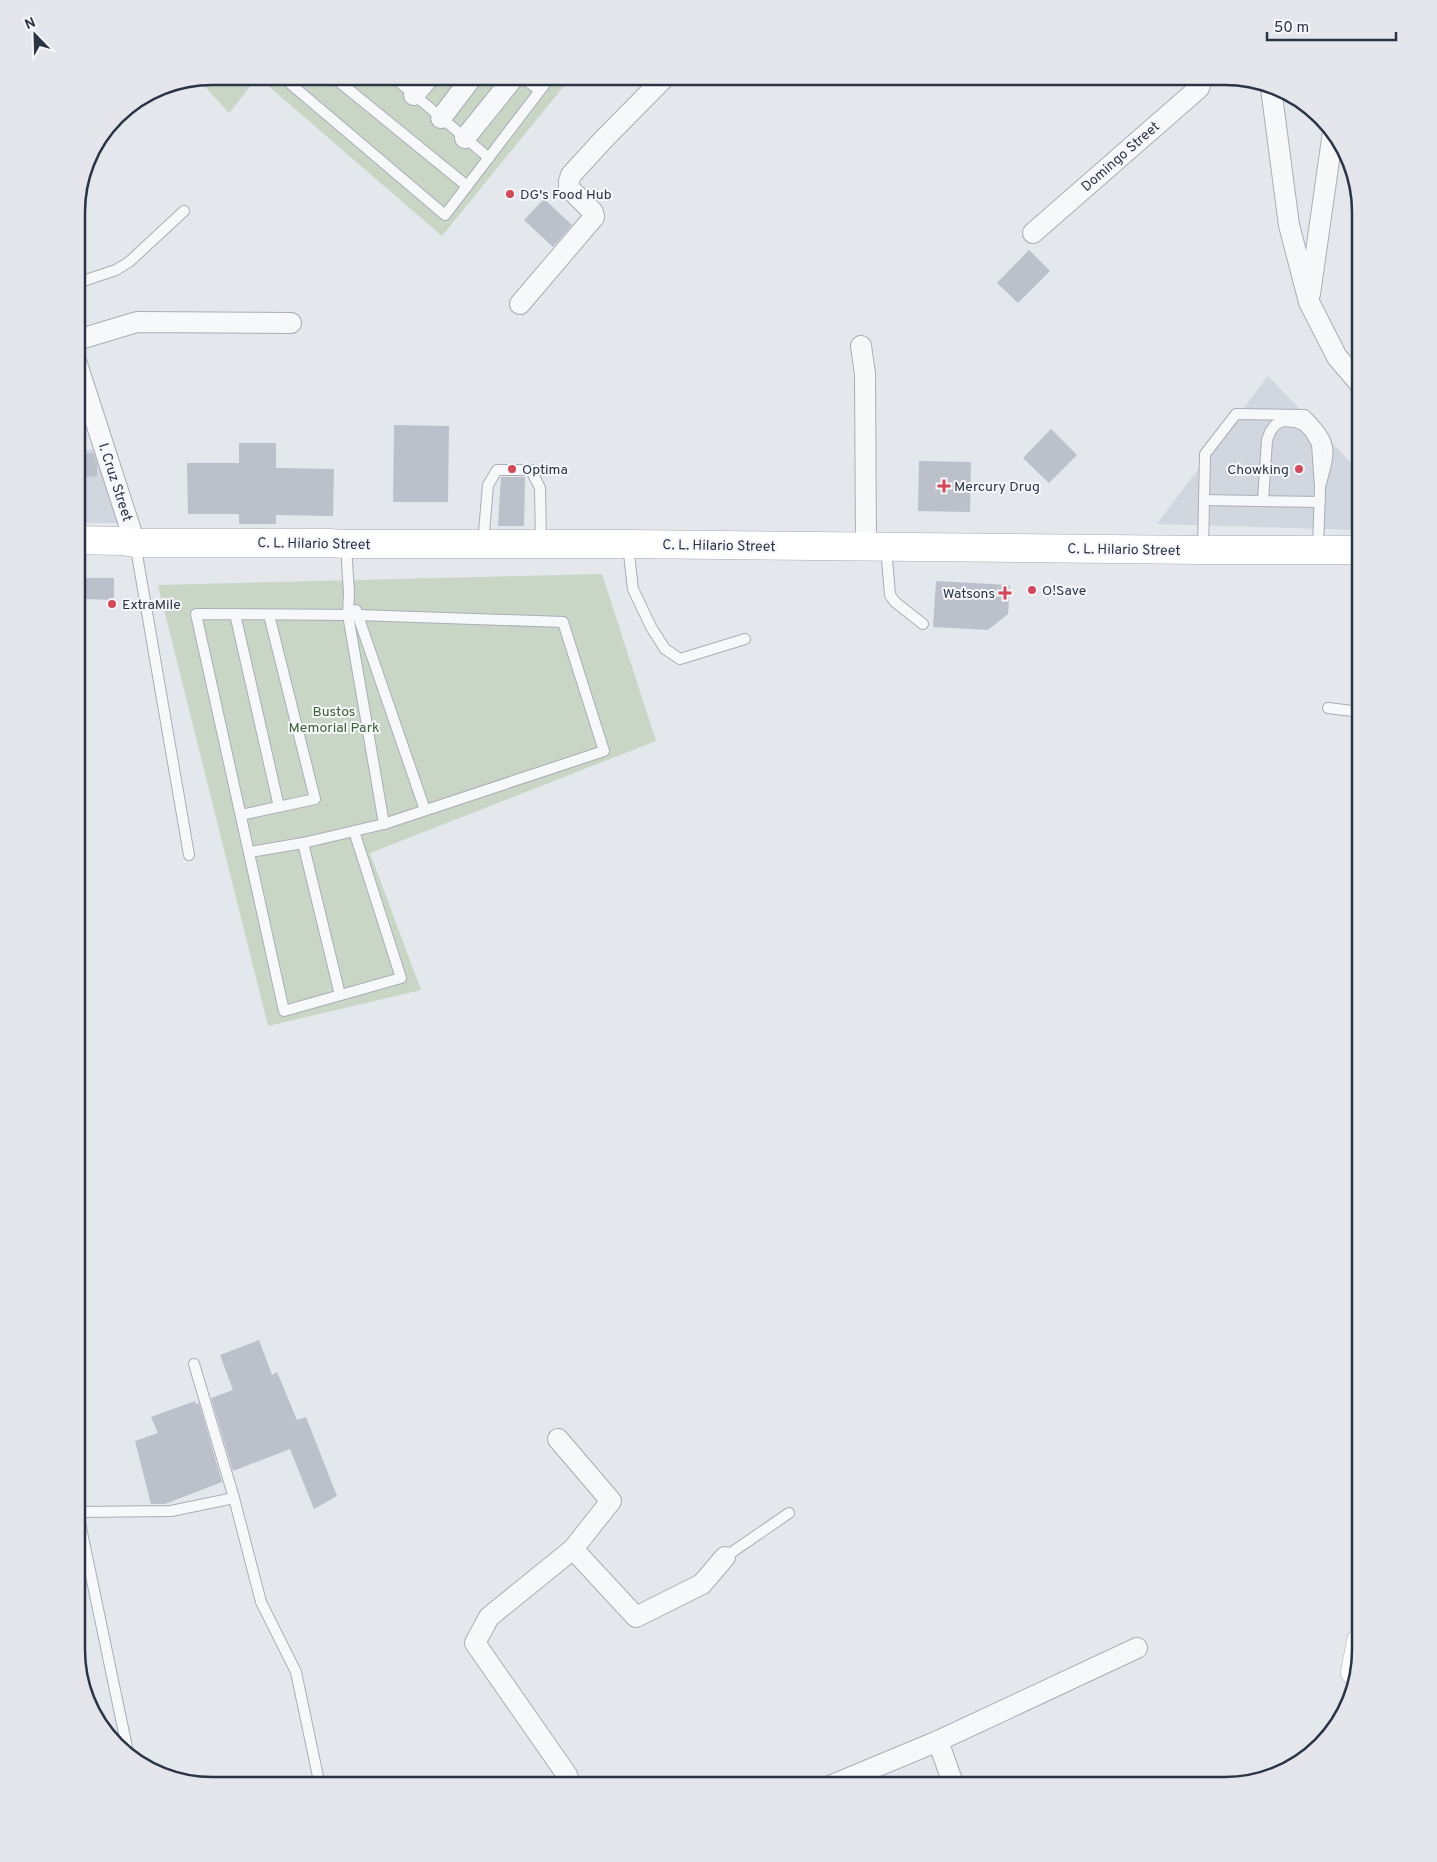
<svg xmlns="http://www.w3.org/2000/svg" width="1437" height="1862" viewBox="0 0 1437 1862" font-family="Overpass,sans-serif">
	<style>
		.built { fill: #d2d6de }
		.green { fill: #c9d6c5 }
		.building { fill: #bbc0ca }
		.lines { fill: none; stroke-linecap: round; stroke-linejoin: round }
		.service-casing { stroke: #a9aeb7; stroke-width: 12 }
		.minor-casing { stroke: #a9aeb7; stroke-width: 22 }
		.secondary-casing { stroke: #a9aeb7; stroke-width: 29 }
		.primary-casing { stroke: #a3abb8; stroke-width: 29 }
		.service { stroke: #f7f8fa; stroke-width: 10 }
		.minor { stroke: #f7f8fa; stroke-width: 20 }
		.secondary { stroke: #fff; stroke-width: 28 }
		.primary { stroke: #fff; stroke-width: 28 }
		.poi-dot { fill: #d1495b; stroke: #f4f6f9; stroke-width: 2 }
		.labels { text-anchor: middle; stroke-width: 4; stroke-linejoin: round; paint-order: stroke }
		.street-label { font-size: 14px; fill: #2b3445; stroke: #f4f6f9 }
		.poi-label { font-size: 14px; fill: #2b3445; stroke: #f4f6f9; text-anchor: start }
		.park-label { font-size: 14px; fill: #3f6138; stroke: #f4f6f9 }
		.rim { fill: none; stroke: #2b3445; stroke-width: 2.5 }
	</style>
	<rect width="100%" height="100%" fill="#e4e7ec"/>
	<g class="built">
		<path d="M1268,376L1361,473V530L1157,524Z"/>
		<path d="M98,449L118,523H77V451Z"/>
	</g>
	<g class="green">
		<path d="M212,76H572L442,236L258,77L229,113L198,79Z"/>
		<path d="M602,574L656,741L370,853L421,990L268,1026L158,585Z"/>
	</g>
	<g class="building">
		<path d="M544,199L572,225L553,247L524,220Z"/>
		<path d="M1029,250L1050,271L1018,303L997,283Z"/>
		<path d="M394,425L449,426L448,502H393Z"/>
		<path d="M1051,429L1077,455L1049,483L1023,458Z"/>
		<path d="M239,443H276V468L334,469L333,516L276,515V524H239V514H188L187,463H239Z"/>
		<path d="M93,453L97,463V476L76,478L77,454Z"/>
		<path d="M919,461L971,462L970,512L918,511Z"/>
		<path d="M501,477H525L524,526H498Z"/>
		<path d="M85,578H114V600L84,599Z"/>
		<path d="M936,581L1010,585L1008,614L988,630L933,627Z"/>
		<path d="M259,1340L272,1375L277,1372L297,1420L306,1417L337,1496L314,1509L290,1449L233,1471L211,1398L233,1390L220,1355Z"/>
		<path d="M195,1401L196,1404L199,1403L222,1482L165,1504H151L135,1441L158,1433L151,1417Z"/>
	</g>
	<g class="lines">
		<defs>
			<g id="service">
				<path d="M288,76L286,80L445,215L551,76"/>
				<path d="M332,76L467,186"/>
				<path d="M392,76L489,158"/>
				<path d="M520,76L539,90"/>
				<path d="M77,283L116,270L129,262L184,211"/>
				<path d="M1204,500L1320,502"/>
				<path d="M1263,501L1267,440L1270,432L1275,425L1283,421L1295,422L1303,425L1310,432L1317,444L1320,487L1318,549"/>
				<path d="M135,543L189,855"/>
				<path d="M483,544L488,485L497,470H531L540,488L541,544"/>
				<path d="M346,545L349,593L348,615L384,824"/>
				<path d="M628,545L633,589L651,627L665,649L680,659L745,639"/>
				<path d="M886,547L890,595L895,602L923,624"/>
				<path d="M1203,550L1205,454L1236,414L1305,415C1334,444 1330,450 1320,487"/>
				<path d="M356,610L425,810"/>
				<path d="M235,614L279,807"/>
				<path d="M1328,708L1361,712"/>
				<path d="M241,815L315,799L269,615"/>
				<path d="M303,843L340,995"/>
				<path d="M250,852L303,843L384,824L604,751L563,622L358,615L196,614L284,1011L401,978L354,831"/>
				<path d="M194,1364L234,1498L261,1602L296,1672L320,1786"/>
				<path d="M76,1504L128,1752"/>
				<path d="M78,1512L171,1511L234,1498"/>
				<path d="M725,1557L789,1513"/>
			</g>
			<g id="minor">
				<path d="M1271,88L1289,225L1309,302L1337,357L1361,385"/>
				<path d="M414,95L430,76"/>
				<path d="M441,118L473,76"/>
				<path d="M465,138L515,76"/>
				<path d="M1033,233L1199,88L1201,81L1200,77"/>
				<path d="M1310,294L1333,132"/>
				<path d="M520,304L594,217L593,212L569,188V181L571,175L603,140L666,76"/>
				<path d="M77,340L137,322L291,323"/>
				<path d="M861,346L865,374L866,546"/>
				<path d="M77,364L135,543"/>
				<path d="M558,1439L611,1501L573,1549"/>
				<path d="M938,1741L954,1786"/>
				<path d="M571,1786L567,1775L475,1643L489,1617L573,1549L636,1617L702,1584L725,1557"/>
				<path d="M830,1786L938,1741L1137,1648"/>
			</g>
			<path id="secondary" d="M1355,1672L1361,1641"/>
			<path id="primary" d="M76,540L121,541L135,543H329L346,544H628L1203,550H1361"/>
		</defs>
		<use href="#service" class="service-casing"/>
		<use href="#minor" class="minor-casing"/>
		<use href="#secondary" class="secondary-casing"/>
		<use href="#primary" class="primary-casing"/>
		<use href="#service" class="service"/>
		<use href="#minor" class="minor"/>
		<use href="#secondary" class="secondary"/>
		<use href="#primary" class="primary"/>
	</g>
	<g class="poi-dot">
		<circle cx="510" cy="194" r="5"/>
		<circle cx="512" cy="469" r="5"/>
		<circle cx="1299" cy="469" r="5"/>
		<path d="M941.5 478.5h5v5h5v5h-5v5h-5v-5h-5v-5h5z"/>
		<circle cx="1032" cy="590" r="5"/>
		<path d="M1002.5 585.5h5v5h5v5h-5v5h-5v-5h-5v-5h5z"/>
		<circle cx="112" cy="604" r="5"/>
	</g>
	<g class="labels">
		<g class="street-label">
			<text transform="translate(1120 156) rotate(-41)" y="5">Domingo Street</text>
			<text transform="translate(116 482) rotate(72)" y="5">I. Cruz Street</text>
			<text transform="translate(314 543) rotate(1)" y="5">C. L. Hilario Street</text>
			<text transform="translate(719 545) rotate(1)" y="5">C. L. Hilario Street</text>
			<text transform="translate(1124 549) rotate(1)" y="5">C. L. Hilario Street</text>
		</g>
		<g class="poi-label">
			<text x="520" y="199">DG's Food Hub</text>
			<text x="522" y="474">Optima</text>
			<text x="1289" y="474" text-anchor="end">Chowking</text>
			<text x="954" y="491">Mercury Drug</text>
			<text x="1042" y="595">O!Save</text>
			<text x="995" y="598" text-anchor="end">Watsons</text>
			<text x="122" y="609">ExtraMile</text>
		</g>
		<g class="park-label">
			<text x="334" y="716">Bustos<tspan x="334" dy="16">Memorial Park</tspan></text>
		</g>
	</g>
	<path d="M0 0H1437V1862H0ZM212 85H1225A127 127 0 0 1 1352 212V1650A127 127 0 0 1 1225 1777H212A127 127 0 0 1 85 1650V212A127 127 0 0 1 212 85Z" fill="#e4e6eb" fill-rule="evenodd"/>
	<path class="rim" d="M212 85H1225A127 127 0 0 1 1352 212V1650A127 127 0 0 1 1225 1777H212A127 127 0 0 1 85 1650V212A127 127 0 0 1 212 85Z"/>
	<g transform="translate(35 35) rotate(337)" stroke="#f4f6f9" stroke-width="4" paint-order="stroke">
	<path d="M0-4L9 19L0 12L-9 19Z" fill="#2b3445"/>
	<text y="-8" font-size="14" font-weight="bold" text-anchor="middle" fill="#2b3445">N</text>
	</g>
	<path d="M1267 32v8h129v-8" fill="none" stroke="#2b3445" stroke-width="2.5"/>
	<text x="1274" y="32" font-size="15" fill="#2b3445" stroke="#f4f6f9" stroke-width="4" paint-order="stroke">50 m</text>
</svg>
